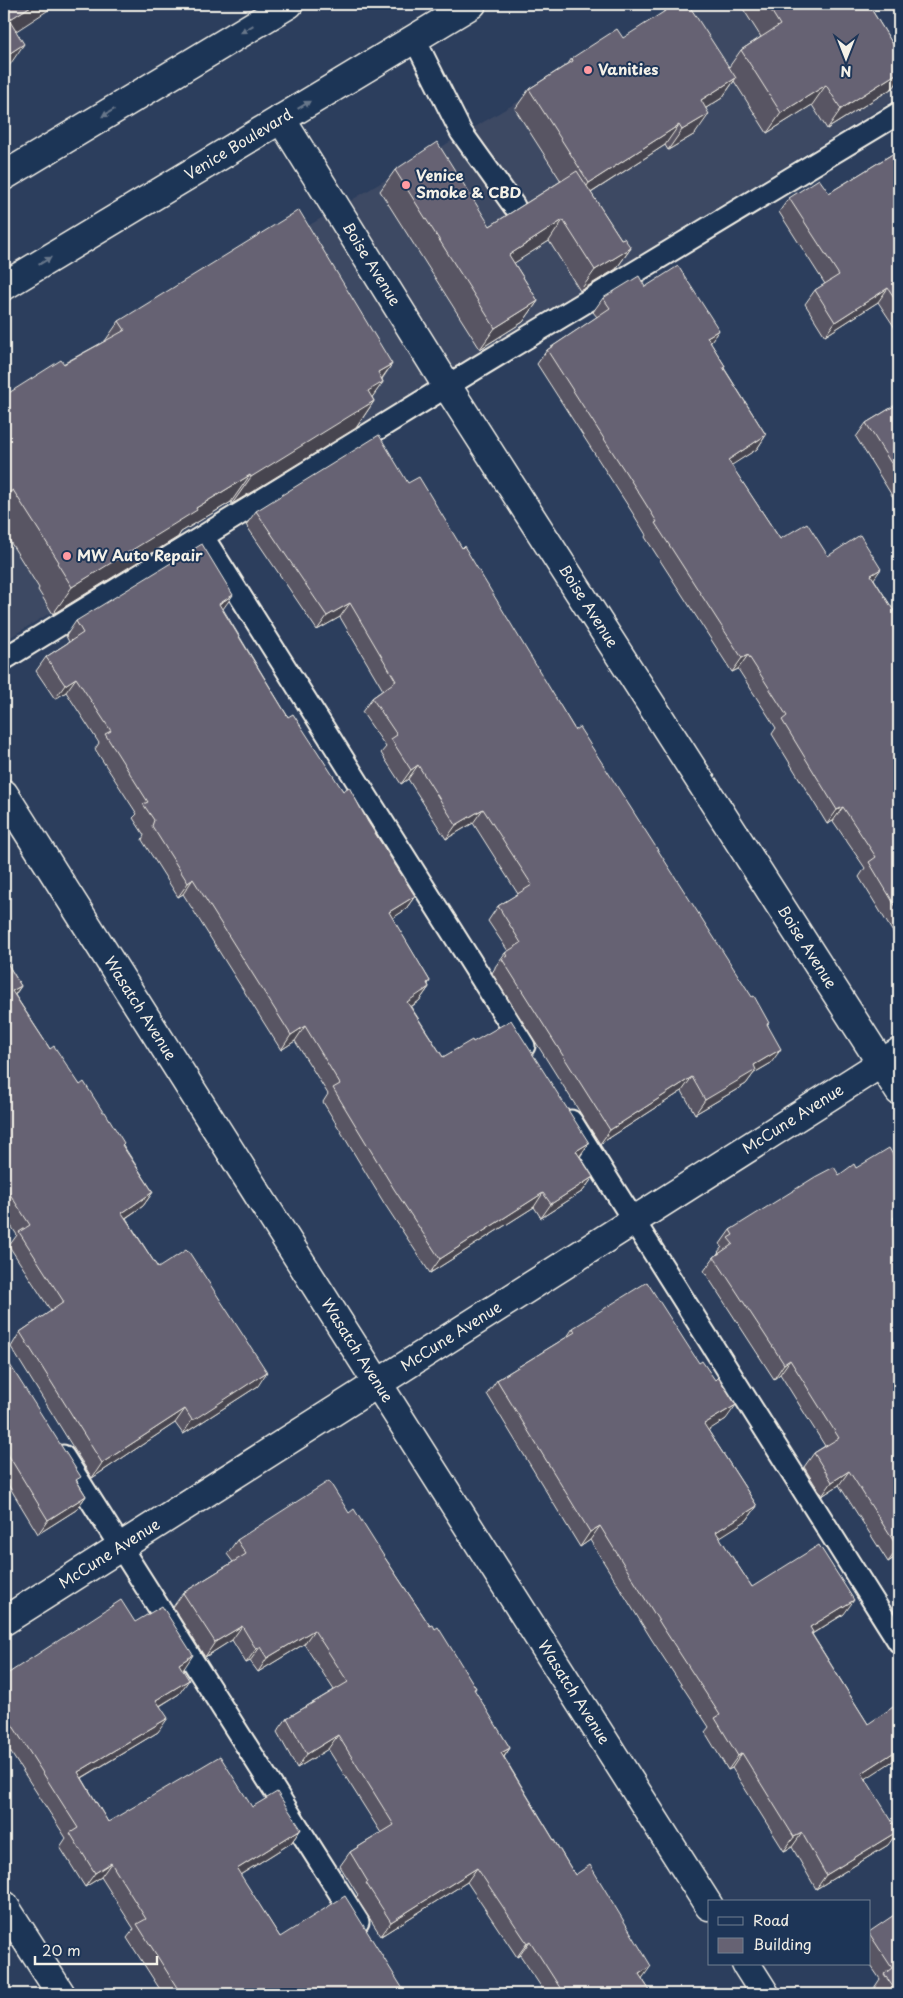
<svg xmlns="http://www.w3.org/2000/svg" width="903" height="1998" viewBox="0 0 903 1998" font-family="'Playpen Sans',sans-serif">
	<style>
		.built { fill: #3d4964 }
		.lines { fill: none; stroke-linecap: round; stroke-linejoin: round }
		.service-casing { stroke: #f4f1e8; stroke-width: 25 }
		.minor-casing { stroke: #f4f1e8; stroke-width: 31 }
		.primary-casing { stroke: #f4f1e8; stroke-width: 31 }
		.service { stroke: #1d3557; stroke-width: 21 }
		.minor { stroke: #1d3557; stroke-width: 28 }
		.primary { stroke: #1d3557; stroke-width: 28 }
		.wall { fill: #585463; stroke: #f4f1e8 }
		.shaded-wall { fill: #474550; stroke: #f4f1e8 }
		.building { fill: #666273; stroke: #f4f1e8 }
		.oneway { fill: #68778a }
		.poi-dot { fill: #ff9aa2; stroke: #1d3557; stroke-width: 2 }
		.labels { text-anchor: middle; stroke-width: 4; stroke-linejoin: round; paint-order: stroke }
		.poi-label { font-size: 15px; font-weight: bold; fill: #f4f1e8; stroke: #1d3557; text-anchor: start }
		.street-label { font-size: 15px; fill: #f4f1e8; stroke: #1d3557 }
	</style>
	<rect width="100%" height="100%" fill="#2c3e5d"/>
	<filter id="ink" filterUnits="userSpaceOnUse"><feTurbulence type="fractalNoise" baseFrequency=".02" numOctaves="2"/><feDisplacementMap in="SourceGraphic" scale="10" xChannelSelector="R" yChannelSelector="G"/><feConvolveMatrix kernelMatrix="1 2 1 2 8 2 1 2 1" color-interpolation-filters="sRGB"/></filter>
	<g filter="url(#ink)">
		<path class="built" d="M683,4H861L899,69V97L4,641V406Z"/>
		<g class="lines">
			<defs>
				<g id="service">
					<path d="M414,38L461,132L514,206"/>
					<path d="M203,537L524,1046"/>
					<path d="M4,659L478,367L899,113"/>
					<path d="M571,1121L899,1642"/>
					<path d="M63,1456L358,1922"/>
				</g>
				<g id="minor">
					<path id="s1" d="M281,119L447,386L899,1091"/>
					<path id="s2" d="M4,794L709,1906"/>
					<path id="s3" d="M4,1621L899,1052"/>
					<path d="M4,1905L61,1994"/>
					<path d="M746,1964L765,1994"/>
				</g>
				<g id="primary">
					<path d="M4,176L289,4"/>
					<path id="s4" d="M4,286L472,4"/>
				</g>
			</defs>
			<use href="#service" class="service-casing"/>
			<use href="#minor" class="minor-casing"/>
			<use href="#primary" class="primary-casing"/>
			<use href="#service" class="service"/>
			<use href="#minor" class="minor"/>
			<use href="#primary" class="primary"/>
		</g>
		<g class="wall">
			<path d="M740,4H868L899,54V79L894,87L827,129L812,105L767,133L734,81L722,98L706,108L695,134L668,150L665,145L591,193L621,239L631,248L616,269L580,291L549,241L514,263L538,301L523,322L480,349L380,191L395,170L490,226L561,181L515,109L529,89L568,64L572,58L623,38L729,67L741,50L761,37Z"/>
			<path d="M899,150V334L878,302L825,336L805,304L815,290L825,284L779,212L789,198L829,193Z"/>
			<path d="M645,287L719,330L710,342L725,366L724,368L766,435L757,449L731,465L780,539L828,556L874,579L899,619V942L859,877L865,868L833,821L827,824L772,734L776,728L738,669L732,672L645,537L646,535L632,512L537,364L547,350L597,317L593,312L603,298Z"/>
			<path d="M119,321L392,364L382,379L383,382L372,397L374,401L356,428L232,504L231,502L181,532L178,537L53,614L38,590L39,588L4,532V396L105,341Z"/>
			<path d="M899,403V507L856,437L866,423Z"/>
			<path d="M408,483L462,548L575,730L768,1025L771,1063L754,1073L746,1084L695,1114L682,1091L600,1144L492,973L495,968V967L505,953L508,951L488,921L498,906L518,894L473,823L446,839L408,779L401,784L381,753L386,747L362,712L372,698L383,690L340,617L317,630L246,525L256,511Z"/>
			<path d="M223,609L288,717L343,791L368,822L415,896L405,910L392,918L430,981L428,984L429,987L419,1001L411,1007L443,1057L473,1042L589,1143L580,1157L593,1177L583,1191L541,1218L534,1207L430,1273L384,1203L323,1102L328,1094L295,1041L281,1050L183,894L178,897L142,840L144,835L133,818L137,814L95,749L99,743L66,692L55,699L36,671L46,657L69,642L66,636L76,621Z"/>
			<path d="M4,958L21,986L15,995L50,1049L80,1085L123,1145L153,1192L143,1206L126,1218L158,1268L258,1386L185,1433L183,1434L175,1423L92,1478L11,1347L20,1332L51,1311L9,1246L17,1235L4,1215Z"/>
			<path d="M899,1165V1222L897,1224L899,1228V1566L894,1558L888,1562L839,1485L822,1496L804,1467L814,1453L825,1446L780,1374L774,1379L704,1271L714,1257L719,1253L718,1252L722,1247L720,1244L730,1230L839,1175L856,1168Z"/>
			<path d="M573,1328L726,1419L708,1430L757,1506L747,1520L719,1537L752,1587L844,1614L812,1634L868,1724L899,1757L866,1778L888,1845L816,1889L792,1847L784,1851L732,1768L728,1770L705,1732L709,1727L652,1640L590,1540L580,1547L487,1394L497,1380L567,1337Z"/>
			<path d="M4,1358L86,1496L76,1510L38,1534L4,1478Z"/>
			<path d="M349,1513L385,1558L430,1626L435,1629L476,1688L474,1691L510,1748L504,1757L575,1875L652,1994H546L520,1955L517,1957L467,1882L381,1936L356,1897L358,1895L340,1866L350,1852L381,1833L328,1749L297,1768L277,1732L287,1718L334,1690L304,1644L258,1672L250,1661L246,1663L232,1640L205,1657L173,1607L183,1593L233,1562L227,1554L237,1540Z"/>
			<path d="M183,1670L179,1694L160,1706L158,1732L82,1778L108,1822L252,1807L301,1829L291,1843L240,1875L280,1937L406,1994H163L127,1938L134,1929L101,1877L85,1887L60,1847L66,1838L4,1742V1676Z"/>
			<path d="M899,1922V1994H878L874,1988L880,1979L869,1963V1932Z"/>
		</g>
		<g class="shaded-wall">
			<path d="M34,4H54L50,9L4,39L9,20Z"/>
			<path d="M24,44L5,72L4,73V57Z"/>
			<path d="M899,72V79L894,87L827,129L841,109Z"/>
			<path d="M736,78L722,98L687,120L701,100Z"/>
			<path d="M826,85L812,105L767,133L781,113Z"/>
			<path d="M709,114L695,134L668,150L682,130Z"/>
			<path d="M679,125L665,145L575,203L589,183Z"/>
			<path d="M563,220L549,241L494,276L509,255Z"/>
			<path d="M631,248L616,269L580,291L595,270Z"/>
			<path d="M888,288L878,302L825,336L835,322Z"/>
			<path d="M538,301L523,322L480,349L495,328Z"/>
			<path d="M719,330L709,344L707,337Z"/>
			<path d="M392,364L377,385L383,382L366,406L374,401L356,428L232,504L251,477L378,372Z"/>
			<path d="M766,435L757,449L718,474L728,460Z"/>
			<path d="M250,475L231,502L181,532L178,537L53,614L72,587L196,508Z"/>
			<path d="M13,490L4,504V496Z"/>
			<path d="M881,569L871,583V575Z"/>
			<path d="M233,595L223,609L209,618L219,604Z"/>
			<path d="M350,603L340,617L317,630L327,616Z"/>
			<path d="M748,655L738,669L732,672L742,658Z"/>
			<path d="M76,678L66,692L55,699L65,685Z"/>
			<path d="M418,765L408,779L401,784L411,770Z"/>
			<path d="M843,807L833,821L827,824L837,810Z"/>
			<path d="M483,809L473,823L446,839L456,825Z"/>
			<path d="M193,879L183,894L178,897L188,883Z"/>
			<path d="M415,896L405,910L379,927L389,912Z"/>
			<path d="M430,981L422,992L429,987L419,1001L397,1016L407,1002Z"/>
			<path d="M21,986L11,1000L12,991Z"/>
			<path d="M305,1026L295,1041L281,1050L291,1035Z"/>
			<path d="M781,1049L771,1063L754,1073L746,1084L695,1114L705,1100L754,1065Z"/>
			<path d="M692,1077L682,1091L600,1144L610,1130Z"/>
			<path d="M589,1143L579,1157L576,1151Z"/>
			<path d="M593,1177L583,1191L541,1218L551,1204Z"/>
			<path d="M153,1192L143,1206L112,1227L122,1213Z"/>
			<path d="M543,1193L534,1207L430,1273L440,1259Z"/>
			<path d="M899,1214V1222L883,1232L893,1218Z"/>
			<path d="M790,1360L780,1374L774,1379L784,1364Z"/>
			<path d="M267,1372L258,1386L185,1433L183,1434L192,1420Z"/>
			<path d="M736,1405L726,1419L695,1439L704,1424Z"/>
			<path d="M185,1409L175,1423L92,1478L102,1463Z"/>
			<path d="M849,1471L839,1485L822,1496L832,1482Z"/>
			<path d="M86,1496L76,1510L38,1534L48,1520Z"/>
			<path d="M757,1506L747,1520L706,1546L716,1532Z"/>
			<path d="M600,1526L590,1540L580,1547L590,1532Z"/>
			<path d="M899,1547V1551L894,1558L888,1562Z"/>
			<path d="M854,1600L844,1614L810,1635V1627Z"/>
			<path d="M242,1626L232,1640L205,1657L215,1642Z"/>
			<path d="M314,1630L304,1644L258,1672L267,1658Z"/>
			<path d="M260,1647L250,1661L246,1663L256,1649Z"/>
			<path d="M193,1655L183,1670L170,1678L179,1664Z"/>
			<path d="M189,1680L179,1694L146,1714L156,1700Z"/>
			<path d="M168,1718L158,1732L68,1786L78,1772Z"/>
			<path d="M338,1735L328,1749L297,1768L307,1754Z"/>
			<path d="M510,1748L500,1762L501,1753Z"/>
			<path d="M899,1749V1757L853,1787L862,1773Z"/>
			<path d="M742,1753L732,1768L728,1770L738,1756Z"/>
			<path d="M301,1829L291,1843L227,1883L237,1869Z"/>
			<path d="M898,1831L888,1845L816,1889L826,1875Z"/>
			<path d="M802,1833L792,1847L784,1851L794,1837Z"/>
			<path d="M111,1863L101,1877L85,1887L95,1873Z"/>
			<path d="M477,1868L467,1882L381,1936L391,1922Z"/>
			<path d="M530,1941L520,1955L517,1957L527,1943Z"/>
			<path d="M651,1966L641,1980L639,1974Z"/>
		</g>
		<g class="building">
			<path d="M4,4H34L9,20L24,44L4,57Z"/>
			<path d="M676,4H688L736,78L701,100L709,114L682,130L679,125L589,183L529,89L573,61L572,58L617,29L623,38Z"/>
			<path d="M767,4H868L899,54V72L841,109L826,85L781,113L741,50L780,25Z"/>
			<path d="M437,142L490,226L577,171L621,239L624,238L631,248L595,270L563,220L509,255L538,301L495,328L395,170Z"/>
			<path d="M899,150V305L888,288L835,322L815,290L839,275L789,198L819,179L829,193Z"/>
			<path d="M299,210L392,364L378,372L383,382L368,391L374,401L251,477L250,475L196,508L197,510L72,587L57,563L59,562L13,490L4,496V396L61,360L64,364L125,330L119,321Z"/>
			<path d="M678,266L719,330L707,337L725,366L723,367L766,435L728,460L780,539L807,523L828,556L860,535L881,569L871,575L899,619V912L869,862L876,857L843,807L837,810L782,720L787,716L748,655L742,658L655,523L657,522L642,498L547,350L610,308L603,298L639,276L645,287Z"/>
			<path d="M899,403V476L866,423Z"/>
			<path d="M379,435L408,483L419,477L462,548L464,546L575,730L579,727L752,997L754,996L769,1023L767,1024L781,1049L754,1065L756,1070L705,1100L692,1077L610,1130L502,959L507,956L505,953L521,943L498,906L532,885L483,809L456,825L418,765L411,770L391,739L397,735L372,698L396,681L350,603L327,616L256,511Z"/>
			<path d="M202,544L233,595L219,604L288,717L293,714L343,791L349,787L368,822L415,896L389,912L430,981L427,983L429,987L407,1002L443,1057L472,1040L473,1042L511,1020L589,1143L576,1151L593,1177L551,1204L543,1193L440,1259L394,1189L333,1088L340,1084L305,1026L291,1035L193,879L188,883L152,826L154,820L143,804L148,802L105,734L111,731L76,678L65,685L46,657L83,633L76,621Z"/>
			<path d="M4,958L21,986L12,991L50,1049L54,1046L80,1085L84,1082L103,1112H105L124,1143L122,1145L153,1192L122,1213L158,1268L186,1250L188,1252H189L267,1372L195,1419L192,1420L185,1409L102,1463L20,1332L64,1302L19,1232L30,1225L4,1185Z"/>
			<path d="M889,1148L899,1165V1214L893,1218L899,1228V1547L898,1548L849,1471L832,1482L814,1453L839,1438L790,1360L784,1364L714,1257L733,1244L728,1238L733,1235L730,1230L815,1177L834,1167L839,1175L854,1164L856,1168Z"/>
			<path d="M647,1282L699,1363L702,1361L715,1380L718,1377L736,1405L704,1424L757,1506L716,1532L752,1587L819,1545L854,1600L810,1627L813,1632L811,1633L868,1724L899,1703V1749L862,1773L898,1831L826,1875L802,1833L794,1837L742,1753L738,1756L715,1718L720,1715L662,1626L600,1526L590,1532L497,1380L575,1332L573,1328Z"/>
			<path d="M5,1357L81,1477L76,1480L86,1496L48,1520L4,1448V1358Z"/>
			<path d="M329,1481L349,1513L354,1509L385,1558L430,1626L433,1625L435,1629L438,1627L476,1688L474,1689L510,1748L501,1753L575,1875L590,1865L651,1966L639,1974L652,1994H564L530,1941L527,1943L477,1868L391,1922L366,1883L368,1882L350,1852L394,1825L338,1735L307,1754L287,1718L348,1682L314,1630L267,1658L260,1647L256,1649L242,1626L215,1642L183,1593L246,1554L237,1540Z"/>
			<path d="M121,1600L135,1622L162,1606L193,1655L179,1664L189,1680L156,1700L168,1718L78,1772L108,1822L220,1756L252,1807L277,1792L301,1829L237,1869L280,1937L345,1896L406,1994H181L137,1924L146,1919L111,1863L95,1873L70,1833L78,1828L4,1712V1676Z"/>
			<path d="M894,1915L899,1922V1994H898L884,1974L892,1968L869,1933V1932Z"/>
		</g>
		<defs><path id="oneway-solid" d="M-6-.8H1V-3.2L6.5 0L1 3.2V.8H-6Z" transform="scale(1.25)"/></defs>
		<g class="oneway">
			<use href="#oneway-solid" transform="translate(247 29) rotate(149)"/>
			<use href="#oneway-solid" transform="translate(304 105) rotate(-31)"/>
			<use href="#oneway-solid" transform="translate(108 113) rotate(149)"/>
			<use href="#oneway-solid" transform="translate(45 261) rotate(-31)"/>
		</g>
	</g>
	<g class="poi-dot">
		<circle cx="588" cy="70" r="5"/>
		<circle cx="406" cy="185" r="5"/>
		<circle cx="67" cy="556" r="5"/>
	</g>
	<g class="labels">
		<g class="poi-label">
			<text x="598" y="75">Vanities</text>
			<text x="416" y="181">Venice<tspan x="416" dy="17">Smoke &amp; CBD</tspan></text>
			<text x="77" y="561">MW Auto Repair</text>
		</g>
		<g class="street-label">
			<text dy="5" stroke="none"><textPath href="#s4" startOffset="274">Venice Boulevard</textPath></text>
			<text dy="5" stroke="none"><textPath href="#s1" startOffset="171">Boise Avenue</textPath></text>
			<text dy="5" stroke="none"><textPath href="#s1" startOffset="576">Boise Avenue</textPath></text>
			<text dy="5" stroke="none"><textPath href="#s1" startOffset="981">Boise Avenue</textPath></text>
			<text dy="5" stroke="none"><textPath href="#s2" startOffset="254">Wasatch Avenue</textPath></text>
			<text dy="5" stroke="none"><textPath href="#s3" startOffset="935">McCune Avenue</textPath></text>
			<text dy="5" stroke="none"><textPath href="#s3" startOffset="530">McCune Avenue</textPath></text>
			<text dy="5" stroke="none"><textPath href="#s2" startOffset="659">Wasatch Avenue</textPath></text>
			<text dy="5" stroke="none"><textPath href="#s3" startOffset="125">McCune Avenue</textPath></text>
			<text dy="5" stroke="none"><textPath href="#s2" startOffset="1064">Wasatch Avenue</textPath></text>
		</g>
	</g>
	<rect width="903" height="1998" fill="none" stroke="#1d3557" stroke-width="20"/>
	<rect x="10" y="10" width="883" height="1978" fill="none" stroke="#f4f1e8" stroke-width="2" filter="url(#ink)"/>
	<rect x="708" y="1900" width="162" height="65" fill="#1d3557" stroke="#738091"/>
	<rect x="718" y="1917" width="25" height="8" fill="#1d3557" stroke="#738091"/>
	<text x="753" y="1926" font-size="15" fill="#f4f1e8">Road</text>
	<rect x="718" y="1938" width="25" height="15" fill="#666273" stroke="#738091"/>
	<text x="753" y="1950" font-size="15" fill="#f4f1e8">Building</text>
	<g transform="translate(846 58) rotate(180)" stroke="#1d3557" stroke-width="4" paint-order="stroke">
	<path d="M0-4L9 19L0 12L-9 19Z" fill="#f4f1e8"/>
	<text y="-8" font-size="14" font-weight="bold" text-anchor="middle" fill="#f4f1e8">N</text>
	</g>
	<path d="M35 1956v8h122v-8" fill="none" stroke="#f4f1e8" stroke-width="2.5"/>
	<text x="42" y="1956" font-size="15" fill="#f4f1e8" stroke="#1d3557" stroke-width="4" paint-order="stroke">20 m</text>
</svg>
